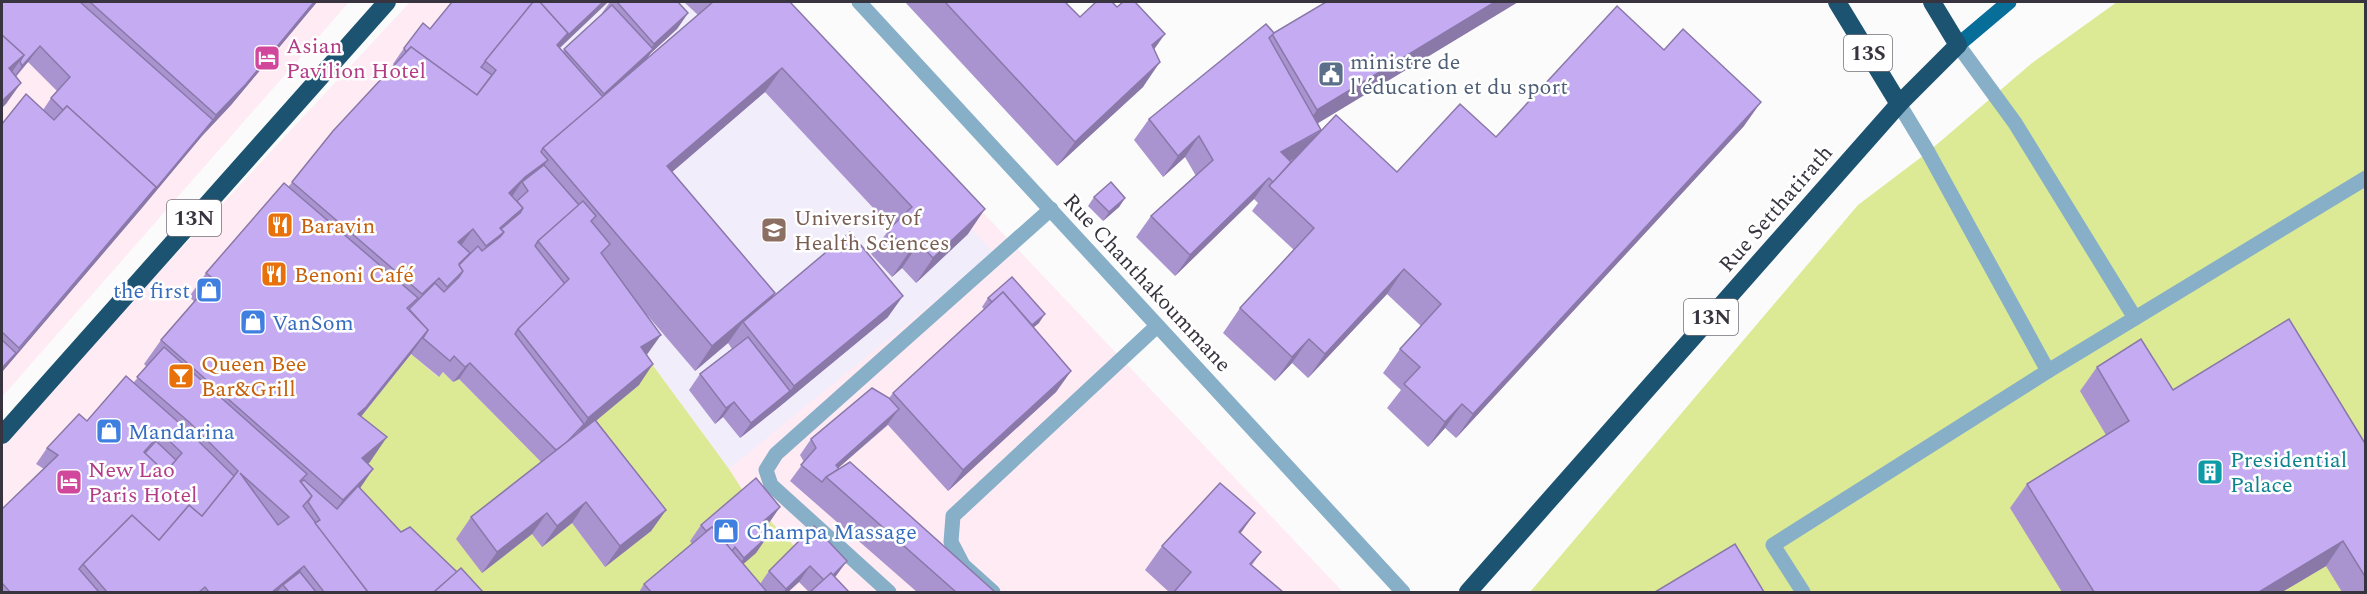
<svg xmlns="http://www.w3.org/2000/svg" width="2367" height="594" viewBox="0 0 2367 594" font-family="Spectral,serif">
	<style>
		.commercial { fill: #ffebf3 }
		.built { fill: #f2edfb }
		.green { fill: #dce995 }
		.lines { fill: none; stroke-linecap: round; stroke-linejoin: round }
		.lane { stroke: #87afc8; stroke-width: 15 }
		.street { stroke: #87afc8; stroke-width: 15 }
		.primary { stroke: #076d99; stroke-width: 15 }
		.highway { stroke: #1b5371; stroke-width: 18 }
		.wall { fill: #a994d0 }
		.shaded-wall { fill: #8a78a9 }
		.building { fill: #c5acf2; stroke: #8a78a9; stroke-width: 1.5; fill-rule: evenodd }
		.labels { text-anchor: middle; stroke-width: 5; stroke-linejoin: round; paint-order: stroke }
		.shield { fill: #fff; stroke: #747179; stroke-width: 1.5 }
		.shield-label { font-size: 21px; font-weight: bold; fill: #38343f }
		.hotel-label { font-size: 22px; fill: #b23c85; stroke: #fff; text-anchor: start }
		.service-label { font-size: 22px; fill: #4e5e75; stroke: #fff; text-anchor: start }
		.street-label { font-size: 22px; fill: #38343f; stroke: #fff }
		.education-label { font-size: 22px; fill: #785e54; stroke: #fff; text-anchor: start }
		.food-label { font-size: 22px; fill: #c56008; stroke: #fff; text-anchor: start }
		.shop-label { font-size: 22px; fill: #366cbe; stroke: #fff; text-anchor: start }
		.culture-label { font-size: 22px; fill: #0d838f; stroke: #fff; text-anchor: start }
	</style>
	<rect width="100%" height="100%" fill="#fbfbfb"/>
	<g class="commercial">
		<path d="M2,2H349L2,397Z"/>
		<path d="M410,2H783L1343,592H2V441Z"/>
	</g>
	<path class="built" d="M608,2H760L994,253L729,469L587,274L553,54Z"/>
	<g class="green">
		<path d="M2117,2H2365V592H1530L1858,205L1928,152L2032,63Z"/>
		<path d="M411,354L438,377L443,372L453,382L459,379L547,468L532,534L542,547L572,523L605,567L573,440L646,356L729,469L745,494L697,548L645,592H450L347,502L349,431Z"/>
		<path d="M754,504L797,549L758,586L724,563Z"/>
	</g>
	<g class="lines">
		<g class="lane">
			<path d="M1958,45L2015,123L2135,318"/>
			<path d="M1899,104L1928,152L2048,371"/>
			<path d="M889,592L771,485L766,470L776,454L1051,209"/>
			<path d="M993,592L963,565L951,542L953,516L1157,326"/>
			<path d="M1803,592L1773,545L2048,371L2366,178"/>
		</g>
		<path class="street" d="M859,2L1403,592"/>
		<path class="primary" d="M1958,45L2009,2"/>
		<g class="highway">
			<path d="M1837,2L1899,104"/>
			<path d="M2,435L387,2"/>
			<path d="M1468,592L1899,104L1958,45L1932,2"/>
		</g>
	</g>
	<g class="wall">
		<path d="M2,2H317L231,105L202,136L2,372V124L43,110L51,98L57,91L28,62L16,77L6,104Z"/>
		<path d="M608,2L560,48L563,51L602,14V13L610,2H678L688,13L677,29L651,53L646,59L698,15L684,2H790L968,234L916,283L902,268L892,277L871,254L891,227L765,92L672,172L775,293L773,297L888,317L779,407L740,438L723,417L715,424L689,390L700,374L732,349L728,343L695,371L642,309L647,355L639,385L596,420L666,510L651,531L605,567L572,523L542,547L532,534L482,573L456,539L471,517L541,462L459,379L453,382L443,372L439,377L411,354L361,417L370,462L368,464L373,469L360,488L401,532L483,592H2V509L44,469L36,464L47,448L87,421L134,382L147,367L144,364L161,340L195,302L189,297L206,273L288,187L394,65L393,64L404,48L430,29Z"/>
		<path d="M905,2H1065L1080,17L1154,49L1143,87L1057,166Z"/>
		<path d="M1326,2H1518L1318,123L1321,130L1397,172L1496,137L1744,126L1456,438L1445,428L1428,447L1387,408L1401,390L1383,373L1400,349L1421,326L1387,294L1308,378L1292,363L1275,381L1223,333L1240,308L1294,250L1252,211L1258,203L1254,199L1175,276L1136,237L1151,216L1196,176L1185,157L1163,177L1134,140L1149,119L1274,33Z"/>
		<path d="M1094,197L1125,198L1119,207L1103,221L1088,206Z"/>
		<path d="M988,298L1039,323L1033,327L1071,371L1056,392L948,491L888,425L838,468L995,592H917L790,481L804,462L800,455L811,439L889,398L893,393L984,309L982,307Z"/>
		<path d="M2097,367L2173,390L2366,445V592H2342L2326,566L2282,592H2062L2010,508L2027,484L2106,435L2080,391Z"/>
		<path d="M769,523L761,530L767,537L756,553L743,564L760,584L769,571L814,526L835,577L849,592H809L799,582L788,592H639L644,584L692,544L690,541L701,525Z"/>
		<path d="M1241,534L1261,552L1252,565L1283,592H1169L1145,570L1162,546Z"/>
	</g>
	<g class="shaded-wall">
		<path d="M314,2H317L231,105L202,136L216,115Z"/>
		<path d="M603,2H608L553,54L557,45Z"/>
		<path d="M1495,2H1518L1300,134L1317,110Z"/>
		<path d="M688,13L677,29L651,53L642,65L599,101L604,94L646,56L654,44Z"/>
		<path d="M1165,34L1148,58L1152,45Z"/>
		<path d="M40,46L28,62L11,81L22,66Z"/>
		<path d="M24,55L9,76V68Z"/>
		<path d="M1160,62L1143,87L1057,166L1075,142Z"/>
		<path d="M782,68L765,92L650,191L667,166Z"/>
		<path d="M21,83L6,104L2,108V101Z"/>
		<path d="M1761,102L1744,126L1456,438L1473,414Z"/>
		<path d="M213,120L202,136L142,208L2,372V368L16,353Z"/>
		<path d="M1322,131L1307,152L1266,173L1281,152Z"/>
		<path d="M1199,136L1185,157L1163,177L1178,156Z"/>
		<path d="M548,160L533,181L522,182L511,198L509,193L525,177Z"/>
		<path d="M1269,178L1254,199L1175,276L1190,255Z"/>
		<path d="M1125,198L1119,207L1103,221L1109,212Z"/>
		<path d="M523,208L489,253L471,267L500,228Z"/>
		<path d="M985,209L968,234L916,283L933,258Z"/>
		<path d="M473,229L458,250V242Z"/>
		<path d="M919,243L902,268L892,277L909,252Z"/>
		<path d="M1404,269L1387,294L1308,378L1325,354Z"/>
		<path d="M775,293L758,318L743,322L728,343L695,371L712,346Z"/>
		<path d="M903,296L888,317L779,407L740,438L751,423L790,391L794,386Z"/>
		<path d="M1045,314L1039,323L1014,344L1020,336Z"/>
		<path d="M428,330L411,354L349,431L358,414Z"/>
		<path d="M661,335L646,356L641,347Z"/>
		<path d="M1309,339L1292,363L1275,381L1292,357Z"/>
		<path d="M470,363L459,379L453,382L465,367Z"/>
		<path d="M653,364L639,385L573,440L588,418Z"/>
		<path d="M1071,371L1056,392L948,491L963,470Z"/>
		<path d="M734,402L723,417L715,424L726,408Z"/>
		<path d="M1462,404L1445,428L1428,447L1445,422Z"/>
		<path d="M899,409L887,425L827,478L836,465Z"/>
		<path d="M387,437L370,462L345,482L362,458Z"/>
		<path d="M373,469L356,494L325,525L343,500Z"/>
		<path d="M586,502L572,523L542,547L557,526Z"/>
		<path d="M780,507L769,523L747,542L758,526Z"/>
		<path d="M666,510L651,531L605,567L620,546Z"/>
		<path d="M547,513L532,534L482,573L497,552Z"/>
		<path d="M1255,513L1238,537L1239,532Z"/>
		<path d="M767,537L756,553L733,573L744,558Z"/>
		<path d="M2343,541L2326,566L2282,592H2259Z"/>
		<path d="M847,561L836,576L819,592L825,582Z"/>
		<path d="M304,566L289,587L283,585L277,592H272Z"/>
		<path d="M810,566L799,582L788,592H784L786,589Z"/>
	</g>
	<g class="building">
		<path d="M2,2H80L213,120L153,192L156,187L67,106L63,110L51,98L70,77L40,46L22,66L20,61L24,55L2,35Z"/>
		<path d="M90,2H314L246,84L216,115Z"/>
		<path d="M452,2H533L481,67L492,75L477,95L411,47L406,52L404,48L423,23L430,29Z"/>
		<path d="M533,2H540L568,33L557,45L603,97L543,148L541,152L548,160L525,177L509,193L523,208L500,228L504,232L486,246L473,229L458,242L470,253L459,264L463,271L447,287L439,278L422,294L292,182L333,131L411,47L477,95L496,70L485,61Z"/>
		<path d="M540,2H603L565,38L568,33Z"/>
		<path d="M617,2H678L688,13L654,44Z"/>
		<path d="M713,2H790L985,209L933,258L919,243L909,252L888,230L912,207L782,68L667,166L775,293L712,346L543,148Z"/>
		<path d="M945,2H1065L1080,17L1096,2H1112L1117,7L1123,2H1135L1165,34L1152,45L1160,62L1075,142Z"/>
		<path d="M1326,2H1495L1317,110L1272,34Z"/>
		<path d="M612,5L653,49L604,94L564,49Z"/>
		<path d="M1617,6L1664,50L1683,29L1761,102L1473,414L1462,404L1445,422L1404,384L1420,367L1400,349L1441,304L1404,269L1325,354L1309,339L1292,357L1240,308L1314,228L1269,186L1336,115L1397,172L1460,104L1496,137Z"/>
		<path d="M1266,24L1274,33L1269,38L1321,130L1281,152L1291,162L1273,182L1269,178L1190,255L1151,216L1213,160L1199,136L1178,156L1149,119Z"/>
		<path d="M2,35L24,55L9,68L21,83L2,101Z"/>
		<path d="M26,94L54,120L67,106L156,187L19,348L2,332V124Z"/>
		<path d="M544,165L579,205L538,241L535,246L565,284L518,329L515,334L584,424L567,442L556,450L470,363L465,367L454,356L450,361L423,338L428,330L409,309L435,283L444,292L459,277L463,271L459,265L478,246L482,251L500,237L504,232L501,229L520,213L523,208L517,201L528,191L522,182Z"/>
		<path d="M1111,182L1125,198L1109,212L1094,197Z"/>
		<path d="M284,183L418,298L407,308L428,330L366,407L358,414L387,437L362,458L373,469L343,500L161,340L214,279L206,273Z"/>
		<path d="M583,201L596,216L591,221L610,244L601,253L661,335L641,347L653,364L588,418L518,329L569,279L538,241Z"/>
		<path d="M850,232L903,296L794,386L743,322Z"/>
		<path d="M1012,277L1045,314L1032,325L1003,292L992,302L988,298Z"/>
		<path d="M1003,292L1071,371L963,470L893,393Z"/>
		<path d="M2289,319L2366,445V578L2343,541L2259,592H2094L2027,484L2129,421L2097,367L2141,339L2173,390Z"/>
		<path d="M748,337L790,391L751,423L734,402L726,408L700,374Z"/>
		<path d="M2,340L16,353L2,368Z"/>
		<path d="M164,347L307,474L300,481L312,496L303,506L368,592H324L304,566L272,592H209L205,587L199,592H107L83,564L132,515L159,540L189,505L202,516L238,471L189,422L137,377ZM240,473L289,517L278,525Z"/>
		<path d="M126,376L185,428L234,476L202,516L189,505L159,540L132,515L83,564L79,569L99,592H10L2,583V509L58,455L47,448L79,414L87,421ZM161,433L182,453L165,472L144,452Z"/>
		<path d="M872,388L889,398L899,409L836,465L839,469L826,477L822,482L801,465L816,448L811,439Z"/>
		<path d="M595,420L666,510L620,546L586,502L557,526L547,513L497,552L471,517Z"/>
		<path d="M156,441L176,460L165,472L145,453Z"/>
		<path d="M850,462L995,592H956L826,477Z"/>
		<path d="M756,478L780,507L758,526L767,537L744,558L735,547L732,551L712,527L706,531L701,525Z"/>
		<path d="M304,480L337,509L358,486L401,532L410,527L457,572L434,592H368L315,523L320,520L308,502L312,496L301,482Z"/>
		<path d="M1220,483L1255,513L1239,532L1261,552L1250,564L1283,592H1174L1191,572L1162,546Z"/>
		<path d="M814,526L847,561L833,575L831,573L824,580L810,566L786,589L769,571Z"/>
		<path d="M712,527L767,592H651L644,584Z"/>
		<path d="M1735,544L1764,592H1655Z"/>
		<path d="M461,568L483,592H434Z"/>
		<path d="M300,572L316,592H289L283,585Z"/>
		<path d="M831,573L849,592H810Z"/>
	</g>
	<defs>
		<symbol id="hotel-square" viewBox="-11 -11 22 22"><rect x="-9" y="-9" width="18" height="18" rx="4" fill="#d1479c" stroke="#fff"/><path d="M-6-4.5h1.5V1H6V5H4.5V3h-9V5H-6ZM-4 0a1.8 1.8 0 1 1 3.6 0ZM.5 0V-2.5h3Q6-2.5 6 0Z" fill="#fff"/></symbol>
		<symbol id="civic-square" viewBox="-11 -11 22 22"><rect x="-9" y="-9" width="18" height="18" rx="4" fill="#5c6f8a" stroke="#fff"/><path d="M-.6-6.5H3V-4.5H.6V-3L4-1V1h2V6H-6V1h2V-1L-.6-3ZM-1.2 2.5V6h2.4V2.5Z" fill="#fff"/></symbol>
		<symbol id="restaurant-square" viewBox="-11 -11 22 22"><rect x="-9" y="-9" width="18" height="18" rx="4" fill="#e8710a" stroke="#fff"/><path d="M-5-6h1v4h1v-4h1v4h1v-4h1v5L-1.5 .5V6h-2V.5L-5-1ZM5-6V6H3V1.5H1.5Q1.5-4 5-6Z" fill="#fff"/></symbol>
		<symbol id="university-square" viewBox="-11 -11 22 22"><rect x="-9" y="-9" width="18" height="18" rx="4" fill="#8d6e63" stroke="#fff"/><path d="M0-5L7-2L0 1L-7-2ZM-4 1L0 2.5L4 1V4Q0 6-4 4Z" fill="#fff"/></symbol>
		<symbol id="shop-square" viewBox="-11 -11 22 22"><rect x="-9" y="-9" width="18" height="18" rx="4" fill="#3f7fe0" stroke="#fff"/><path d="M-5-2.5h2.3a2.7 3.5 0 0 1 5.4 0H5L5.5 6h-11ZM-1.5-2.5h3a1.5 2.3 0 0 0-3 0Z" fill="#fff"/></symbol>
		<symbol id="bar-square" viewBox="-11 -11 22 22"><rect x="-9" y="-9" width="18" height="18" rx="4" fill="#e8710a" stroke="#fff"/><path d="M-6-5H6L.8 .8V4.5H3.5V6h-7V4.5H-.8V.8Z" fill="#fff"/></symbol>
		<symbol id="building-square" viewBox="-11 -11 22 22"><rect x="-9" y="-9" width="18" height="18" rx="4" fill="#0f9aa8" stroke="#fff"/><path d="M-4-6H4V6H1V3H-1V6H-4ZM-2.5-4.3h1.7v1.8h-1.7ZM.8-4.3h1.7v1.8H.8ZM-2.5-1h1.7V.8h-1.7ZM.8-1h1.7V.8H.8Z" fill="#fff"/></symbol>
	</defs>
	<g fill-rule="evenodd">
		<use href="#hotel-square" x="252" y="43" width="30" height="30"/>
		<use href="#civic-square" x="1316" y="59" width="30" height="30"/>
		<use href="#restaurant-square" x="265" y="210" width="30" height="30"/>
		<use href="#university-square" x="759" y="215" width="30" height="30"/>
		<use href="#restaurant-square" x="259" y="259" width="30" height="30"/>
		<use href="#shop-square" x="194" y="275" width="30" height="30"/>
		<use href="#shop-square" x="238" y="307" width="30" height="30"/>
		<use href="#bar-square" x="166" y="361" width="30" height="30"/>
		<use href="#shop-square" x="94" y="416" width="30" height="30"/>
		<use href="#building-square" x="2195" y="457" width="30" height="30"/>
		<use href="#hotel-square" x="54" y="467" width="30" height="30"/>
		<use href="#shop-square" x="711" y="516" width="30" height="30"/>
	</g>
	<g class="labels">
		<g class="shield">
			<rect x="1844" y="35" width="48" height="36" rx="4.5"/>
			<rect x="167" y="200" width="54" height="36" rx="4.5"/>
			<rect x="1684" y="299" width="54" height="36" rx="4.5"/>
		</g>
		<g class="shield-label">
			<text x="1868" y="60">13S</text>
			<text x="194" y="225">13N</text>
			<text x="1711" y="324">13N</text>
		</g>
		<g class="hotel-label">
			<text x="286" y="53">Asian<tspan x="286" dy="25">Pavilion Hotel</tspan></text>
			<text x="88" y="477">New Lao<tspan x="88" dy="25">Paris Hotel</tspan></text>
		</g>
		<g class="service-label">
			<text x="1350" y="69">ministre de<tspan x="1350" dy="25">l'éducation et du sport</tspan></text>
		</g>
		<g class="street-label">
			<text transform="translate(1775 208) rotate(-49)" y="8">Rue Setthatirath</text>
			<text transform="translate(1148 282) rotate(47)" y="8">Rue Chanthakoummane</text>
		</g>
		<g class="education-label">
			<text x="794" y="225">University of<tspan x="794" dy="25">Health Sciences</tspan></text>
		</g>
		<g class="food-label">
			<text x="300" y="233">Baravin</text>
			<text x="294" y="282">Benoni Café</text>
			<text x="201" y="371">Queen Bee<tspan x="201" dy="25">Bar&amp;Grill</tspan></text>
		</g>
		<g class="shop-label">
			<text x="190" y="298" text-anchor="end">the first</text>
			<text x="272" y="330">VanSom</text>
			<text x="128" y="439">Mandarina</text>
			<text x="746" y="539">Champa Massage</text>
		</g>
		<g class="culture-label">
			<text x="2230" y="467">Presidential<tspan x="2230" dy="25">Palace</tspan></text>
		</g>
	</g>
	<rect width="2367" height="594" fill="none" stroke="#38343f" stroke-width="6"/>
</svg>
